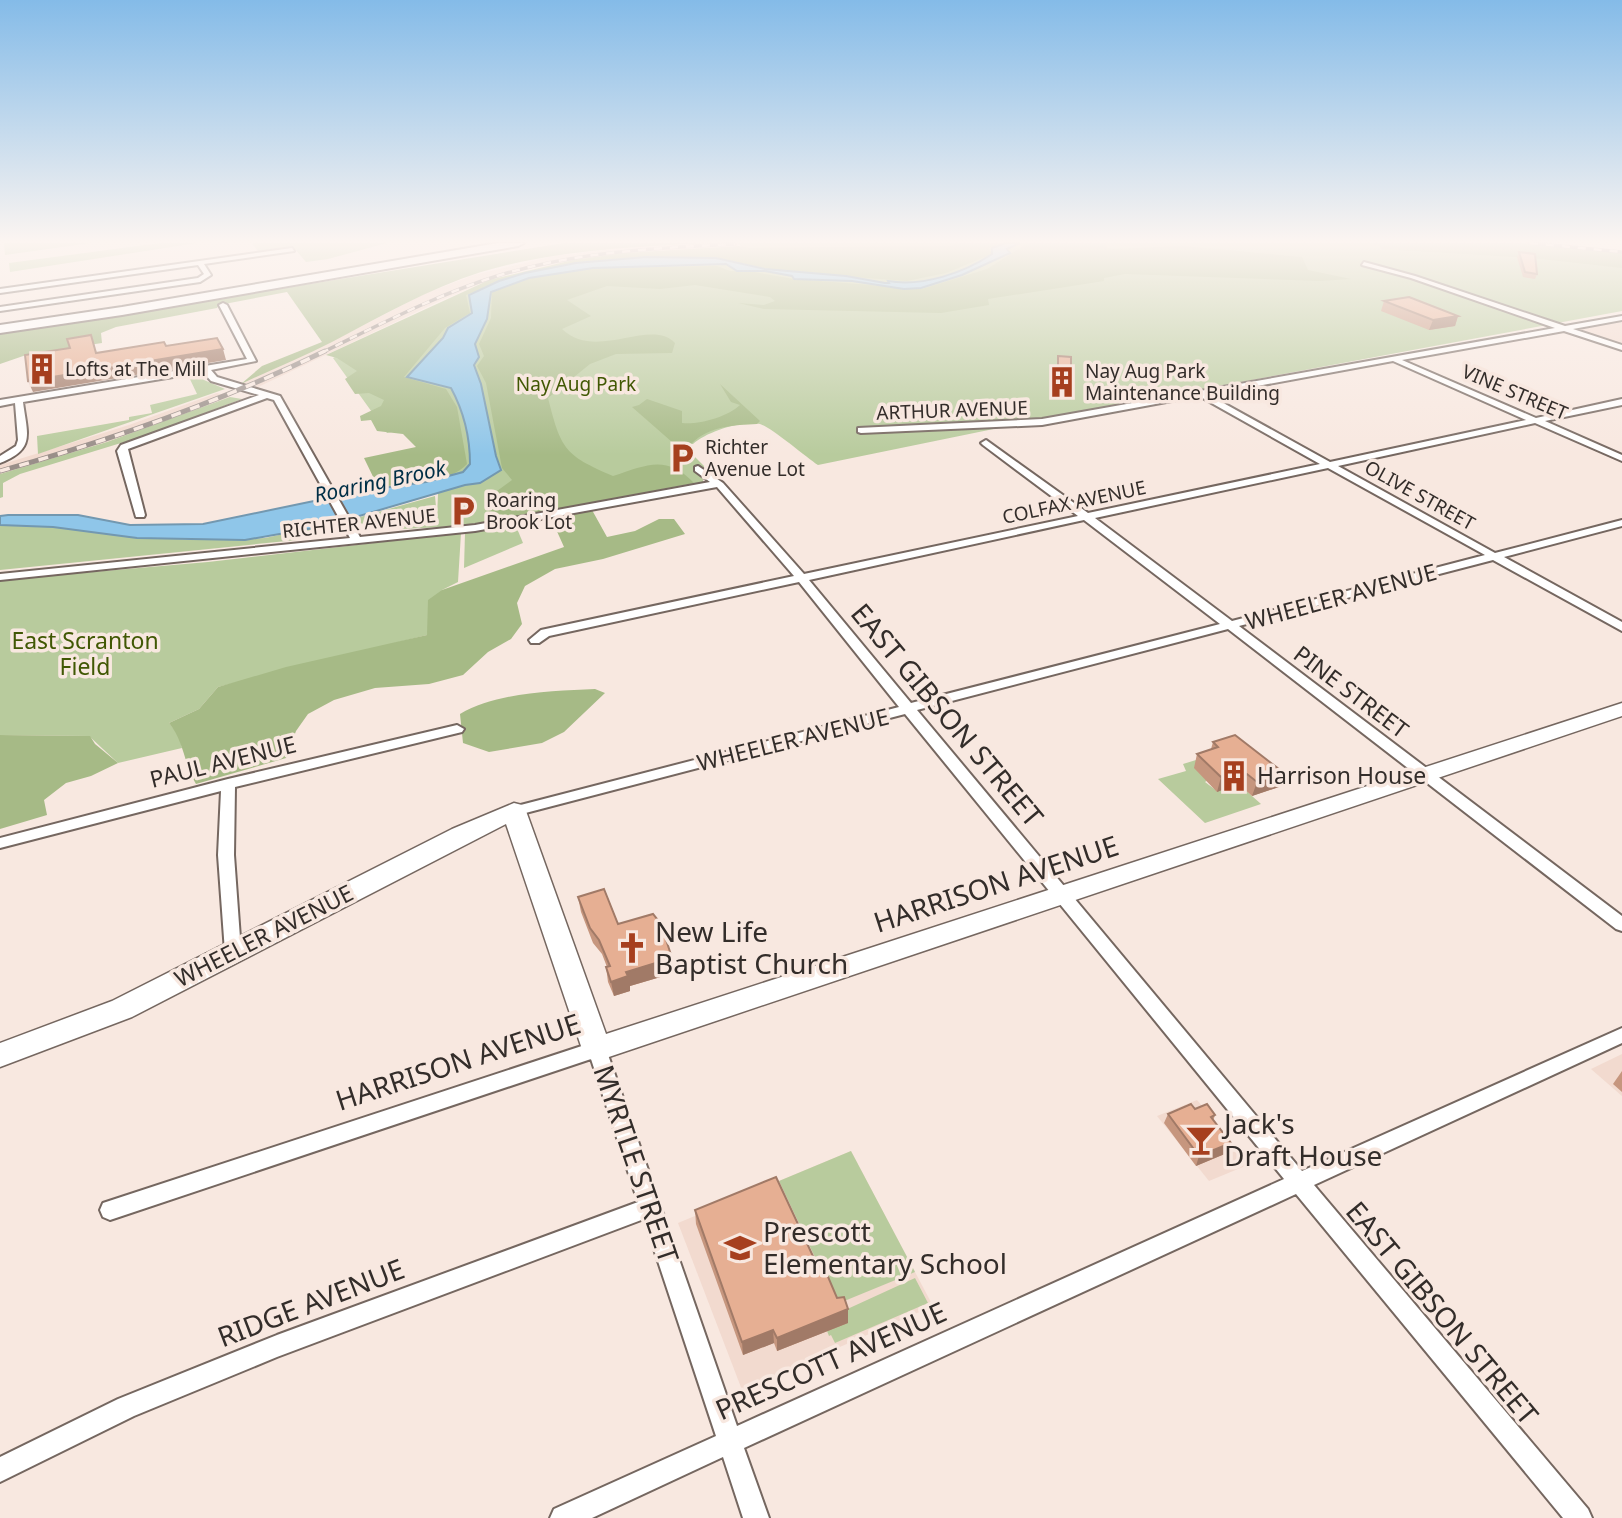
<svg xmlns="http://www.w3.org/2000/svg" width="1622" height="1518" viewBox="0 0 1622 1518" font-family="'Noto Sans',sans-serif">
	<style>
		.built { fill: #f2dacf }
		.green { fill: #b8cb9d }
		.forest { fill: #a6ba86 }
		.water { fill: #8fc6e9; stroke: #7398b0; stroke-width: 2 }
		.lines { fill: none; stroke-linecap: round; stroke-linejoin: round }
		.street-casing { stroke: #756760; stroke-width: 4 }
		.primary-casing { stroke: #756760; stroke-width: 3 }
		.highway-casing { stroke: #756760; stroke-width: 4 }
		.street { fill: #fff; fill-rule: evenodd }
		.primary { fill: #fff; fill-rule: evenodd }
		.highway { fill: #fff; fill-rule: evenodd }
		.rail-far1-casing { stroke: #998e89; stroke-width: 3.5 }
		.rail-casing { stroke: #998e89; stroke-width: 5 }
		.rail-far1 { stroke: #f8e8e0; stroke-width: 2.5; stroke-dasharray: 8; stroke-linecap: butt }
		.rail { stroke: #f8e8e0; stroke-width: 3.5; stroke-dasharray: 10; stroke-linecap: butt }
		.wall { fill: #c6967e }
		.shaded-wall { fill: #a17a67 }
		.building { fill: #e6af93; stroke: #a17a67; stroke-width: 2 }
		.labels { text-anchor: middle; stroke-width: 7; stroke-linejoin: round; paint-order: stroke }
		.far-poi-label { font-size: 19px; fill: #332d2a; stroke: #f8e8e0; text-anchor: start }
		.far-park-label { font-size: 19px; fill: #415804; stroke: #f8e8e0 }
		.far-street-label { font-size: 19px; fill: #332d2a; stroke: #f8e8e0 }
		.far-water-label { font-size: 21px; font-style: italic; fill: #002f46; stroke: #f8e8e0 }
		.street-label { font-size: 23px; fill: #332d2a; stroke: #f8e8e0 }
		.park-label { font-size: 23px; fill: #415804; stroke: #f8e8e0 }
		.poi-label { font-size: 23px; fill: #332d2a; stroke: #f8e8e0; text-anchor: start }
		.near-street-label { font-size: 28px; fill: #332d2a; stroke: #f8e8e0 }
		.near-poi-label { font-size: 28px; fill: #332d2a; stroke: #f8e8e0; text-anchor: start }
	</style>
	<rect width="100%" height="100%" fill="#f8e8e0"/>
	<g class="built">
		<path d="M707,243H737L739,246L624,253L527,269L489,280L442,300L258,387L241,384L329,343L424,294L474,275L554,256L624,248Z"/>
		<path d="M1622,319V346L1572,328Z"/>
		<path d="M217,393L230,397L107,442L0,474V465L129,425Z"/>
		<path d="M1622,1054V1096L1591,1069Z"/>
		<path d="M1197,1100L1250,1164L1209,1181L1157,1116Z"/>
		<path d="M851,1151L933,1306L742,1390L678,1223Z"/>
	</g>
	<g class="green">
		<path d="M4,243H91L5,255Z"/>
		<path d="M160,243H197L10,272L9,263Z"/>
		<path d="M252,243H387L328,259L306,262L295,249L260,254Z"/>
		<path d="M737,243H1492L1622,255V311L1037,420L818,465C806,457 771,427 760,424C742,420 706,432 693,444H682L704,466L703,483C642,494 396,551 353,519L435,496L437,518L438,494L402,454L441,447L424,425L387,433L333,358C392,329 451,295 514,276C587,255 666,254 742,247Z"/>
		<path d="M190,374H199L204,380L225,389L38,454L37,436L129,420V417L152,413L150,405L197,394L188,375Z"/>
		<path d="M230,397L242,399L147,435L20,474L3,483V497L0,498V474L107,442Z"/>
		<path d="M0,525L53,527L137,538L215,540L265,538L321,526L326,528L314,535L297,540L0,570Z"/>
		<path d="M516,526L523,543L464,568L465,533Z"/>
		<path d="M461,533L458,582L442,590L427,635L218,687L199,709L169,723L179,735L182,748L118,763L89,736L0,735V580L208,562Z"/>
		<path d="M1196,760L1208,780L1205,782L1217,791L1231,786L1237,790L1243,788L1261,804L1205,823L1158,779L1186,771L1183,764Z"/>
		<path d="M851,1151L915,1272L837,1304L779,1181Z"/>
		<path d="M915,1278L928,1303L835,1343L831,1335L829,1336L827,1331L843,1311Z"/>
	</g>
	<g class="forest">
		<path d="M564,243H707C632,247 554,250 481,272C428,289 381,316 332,342C302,357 271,370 241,384L262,366L322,342L287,292L219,305L217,308L116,327L101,333L102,343L29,354L0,364V334Z"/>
		<path d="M960,243H1002L989,248L992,254L946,273L907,281L785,272L716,258L608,259L524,273L466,295L470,313L445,328L404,377L446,389L457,407L467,464C451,483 402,484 378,487L364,458L416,447L403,434L377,431L371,420L361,421L360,416L381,406L384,400L369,393L355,394L345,379L357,371L337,358L326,355L489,280L573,260L624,253L739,246L749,248L950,246Z"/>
		<path d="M1028,243H1106L1107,248L1113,249L1183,246L1302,257L1308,270L1351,279L1320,281L1125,274L1104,278V281L988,299L989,305L941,313L764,309L738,303L764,305L775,301L770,297L695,285L660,289L607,286L567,300L591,316L562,329C596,362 651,317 675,343L672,353L616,354L590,364L548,398C561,449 564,455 613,476C647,465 666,454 694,483L491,521L486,499L512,480L502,468L486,383L477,366L484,356L479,344L491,318L492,292L530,278L594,268L717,266L730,271L754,272L794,279L922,289L987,269Z"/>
		<path d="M1370,243H1521L1622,253V268L1532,258L1381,249L1380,246Z"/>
		<path d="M720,384L760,421L757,424C734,425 710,426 692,443L672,442L632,407L639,405L647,399L682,411V423C699,425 727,417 740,405L731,402Z"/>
		<path d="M592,510L607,537L635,531L659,519H674L685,534L603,559L555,569L525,586L517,603L522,624L511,639L488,652L463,675L429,684L375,688L334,700L308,714L296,731L286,758L196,784C184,764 184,741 169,723L199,709L218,687L286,667L427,635L428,600L442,590L564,547L551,518Z"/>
		<path d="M595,689L605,693L564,732L542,743L489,752L463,743L460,714C498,692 552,691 595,689Z"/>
		<path d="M0,735L90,736L95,744L118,763L91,776L66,783L44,800L47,815L0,829Z"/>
	</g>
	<path class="water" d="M1006,243H1020L1007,249L1010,253L962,275L921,288L904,289L852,281L794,279L792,276L765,271H737L726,264L593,268L529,278L491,292L487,319L475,344L479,357L474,365L481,384L496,456L501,470L480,483L465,485L325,526L245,540L137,538L53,527L0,525V516L8,515H78L130,525L203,524L367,490L426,482L463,472L470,464C470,437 464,412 451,388L407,377L443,338L448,328L472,313L469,295L499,281L525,273L576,263L646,257L716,258L765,269L846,276L885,283H889L888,281C922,287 964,273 992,254V248Z"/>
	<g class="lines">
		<defs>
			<g id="street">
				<path d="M292,248L294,251L204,264L211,275L200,282L0,311V307L198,278L204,274L198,265L0,293V289Z"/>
				<path d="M1364,262L1415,276L1565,326L1622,316V320L1573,329L1622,345V350L1564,331L1402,360L1536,418L1622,399V405L1545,421L1622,455V461L1535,423L1338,466L1495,553L1622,520V526L1504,557L1622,622V631L1493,560L1239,626L1622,916V931L1616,929L1228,629L917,710L1302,1171L1622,1028V1043L1314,1185L1588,1509L1592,1518H1563L1296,1194L744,1448L769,1518H743L723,1457L592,1518H550L554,1509L716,1436L644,1219L277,1357L134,1416L0,1482V1457L118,1399L277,1335L638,1202L591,1059L110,1220L103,1217L100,1210L103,1203L597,1041L603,1044L606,1049L737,1426L1284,1179L905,714L514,816L509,814L507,811L509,808L899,707L799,582L549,636L539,643H531L529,640L541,630L794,576L717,487L475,531L0,580V574L350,538L274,400L267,398L128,449L145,515L144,517H136L117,451L121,445L259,395L211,381L203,372L23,402C27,434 36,449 0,463V456L16,446L18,440L15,403L0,406V400L247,359L219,305L223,303L227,305L256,361L211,370L217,377L280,396L360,537L475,525L710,482L695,471V467L698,466L723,483L804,574L1078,516L983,445L981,443L986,440L1088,513L1320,464L1199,396L1042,425L861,433L858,432V428L1042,419L1555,328L1411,278L1362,265ZM1393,361L1526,420L1330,462L1209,395ZM1328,468L1485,555L1232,621L1095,518ZM1084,520L1220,624L911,703L809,580Z"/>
				<path d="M457,725L464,729L462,732L235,787L234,855L241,952L239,957L233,958L227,957L225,952L218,855L221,791L0,848V838L228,779Z"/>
			</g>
			<path id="primary" d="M1622,703V716L597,1061L586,1058L582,1049L506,824L132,1017L0,1067V1043L112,1001L452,829L514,803L522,805L526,811L606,1034Z"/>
			<path id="highway" d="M498,243H524L518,246L122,315L0,333V325L122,307Z"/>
		</defs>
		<use href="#street" class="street-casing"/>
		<use href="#primary" class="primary-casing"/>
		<use href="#highway" class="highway-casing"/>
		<use href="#street" class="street"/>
		<use href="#primary" class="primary"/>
		<use href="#highway" class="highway"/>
		<defs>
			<g id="rail-far1">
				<path d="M1530,243L1622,252"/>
				<path d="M321,353C379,325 436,295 497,276C574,252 655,248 735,244"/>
			</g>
			<path id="rail" d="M0,471C112,440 220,402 325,351"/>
		</defs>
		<use href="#rail-far1" class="rail-far1-casing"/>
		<use href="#rail" class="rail-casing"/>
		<use href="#rail-far1" class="rail-far1"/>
		<use href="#rail" class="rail"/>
	</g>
	<g class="wall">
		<path d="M1519,252L1537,274L1535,279L1523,277L1517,257Z"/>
		<path d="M1384,301L1458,316L1455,326L1429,330L1381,311Z"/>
		<path d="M1058,356L1071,370L1068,390L1055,389Z"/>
		<path d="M1213,742L1284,773L1279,787L1252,796L1243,788L1237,790L1232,786L1217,792L1194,768L1197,754L1211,749Z"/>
		<path d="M578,897L618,924L674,973L630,986V991L614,996L608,982L606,967H607L602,954L593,943L581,912Z"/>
		<path d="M1622,1071V1092L1613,1084Z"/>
		<path d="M1195,1109L1215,1115L1213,1121L1227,1153L1196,1166L1164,1123L1168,1114Z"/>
		<path d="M695,1210L818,1267L837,1298L848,1323L777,1351L774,1343L743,1355L696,1224Z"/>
	</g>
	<g class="shaded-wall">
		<path d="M1458,316L1455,326L1429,330L1433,320Z"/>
		<path d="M223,349L226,360L33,392L28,381Z"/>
		<path d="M1237,772L1232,786L1217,792L1221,777Z"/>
		<path d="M1284,773L1279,787L1252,796L1257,782Z"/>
		<path d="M1247,774L1243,788L1237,790L1241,776Z"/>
		<path d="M672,958L674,973L630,986V991L614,996L611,982L626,972Z"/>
		<path d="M1231,1143L1227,1153L1196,1166L1199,1156Z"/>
		<path d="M848,1309V1323L777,1351V1338Z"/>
		<path d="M773,1330L774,1343L743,1355L742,1342Z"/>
	</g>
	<g class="building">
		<path d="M1519,252L1535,254L1537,274L1525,272Z"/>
		<path d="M1409,297L1458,316L1433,320L1384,301Z"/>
		<path d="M91,335L96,353L164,342L166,346L217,338L223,349L28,381L25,355L70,348L67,339Z"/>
		<path d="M1058,356L1071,357V370L1058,369Z"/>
		<path d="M1235,735L1284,773L1257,782L1247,774L1241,776L1237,772L1221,777L1197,754L1218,747L1213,742Z"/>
		<path d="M604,889L618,924L653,914L661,924L672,958L626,972L628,976L611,982L606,967L610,966L599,940L590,928L578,897Z"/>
		<path d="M1191,1104L1195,1109L1207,1104L1215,1115L1211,1117L1231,1143L1199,1156L1168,1114Z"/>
		<path d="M776,1177L818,1267L823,1265L837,1298L844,1297L848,1309L777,1338L773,1330L742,1342L695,1210Z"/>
	</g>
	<linearGradient id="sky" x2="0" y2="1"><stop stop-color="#84bbe8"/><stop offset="0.53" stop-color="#fcf5f1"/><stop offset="1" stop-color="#fcf5f1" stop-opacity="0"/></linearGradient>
	<rect width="1622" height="455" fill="url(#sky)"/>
	<defs>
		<symbol id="building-bare" viewBox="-9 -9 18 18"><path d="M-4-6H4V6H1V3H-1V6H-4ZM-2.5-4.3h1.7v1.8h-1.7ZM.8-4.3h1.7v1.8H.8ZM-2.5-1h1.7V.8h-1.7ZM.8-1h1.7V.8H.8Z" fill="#a63f1e" stroke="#f8e8e0" stroke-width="2.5" paint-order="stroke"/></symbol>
		<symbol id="parking-bare" viewBox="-9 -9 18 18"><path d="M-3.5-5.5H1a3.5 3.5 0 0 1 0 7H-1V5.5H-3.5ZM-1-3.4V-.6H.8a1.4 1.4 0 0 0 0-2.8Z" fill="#a63f1e" stroke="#f8e8e0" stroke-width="2.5" paint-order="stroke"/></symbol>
		<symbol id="church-bare" viewBox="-9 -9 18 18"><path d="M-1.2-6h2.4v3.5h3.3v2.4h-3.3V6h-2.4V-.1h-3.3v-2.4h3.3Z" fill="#a63f1e" stroke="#f8e8e0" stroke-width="2.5" paint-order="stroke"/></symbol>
		<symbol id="bar-bare" viewBox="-9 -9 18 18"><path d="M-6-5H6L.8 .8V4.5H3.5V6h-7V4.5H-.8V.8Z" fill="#a63f1e" stroke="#f8e8e0" stroke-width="2.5" paint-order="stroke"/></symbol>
		<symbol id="school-bare" viewBox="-9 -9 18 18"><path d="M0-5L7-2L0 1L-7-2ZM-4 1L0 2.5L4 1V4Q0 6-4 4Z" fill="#a63f1e" stroke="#f8e8e0" stroke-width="2.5" paint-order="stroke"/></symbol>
	</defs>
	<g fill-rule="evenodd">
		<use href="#building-bare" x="20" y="347" width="44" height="44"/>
		<use href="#building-bare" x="1040" y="360" width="44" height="44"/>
		<use href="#parking-bare" x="660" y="436" width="44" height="44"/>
		<use href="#parking-bare" x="441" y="489" width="44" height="44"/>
		<use href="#building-bare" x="1212" y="754" width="44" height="44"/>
		<use href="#church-bare" x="610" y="926" width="44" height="44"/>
		<use href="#bar-bare" x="1179" y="1118" width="44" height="44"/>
		<use href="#school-bare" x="718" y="1226" width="44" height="44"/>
	</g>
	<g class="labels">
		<g class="far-poi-label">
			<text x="65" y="376">Lofts at The Mill</text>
			<text x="1085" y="378">Nay Aug Park<tspan x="1085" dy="22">Maintenance Building</tspan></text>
			<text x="705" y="454">Richter<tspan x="705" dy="22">Avenue Lot</tspan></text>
			<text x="486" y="507">Roaring<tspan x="486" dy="22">Brook Lot</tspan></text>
		</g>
		<g class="far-park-label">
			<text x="576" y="391">Nay Aug Park</text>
		</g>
		<g class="far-street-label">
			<text transform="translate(1515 392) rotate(23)" y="7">VINE STREET</text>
			<text transform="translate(952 410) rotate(-2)" y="7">ARTHUR AVENUE</text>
			<text transform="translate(1420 495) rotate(29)" y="7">OLIVE STREET</text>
			<text transform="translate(1074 502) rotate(-12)" y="7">COLFAX AVENUE</text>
			<text transform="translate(359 523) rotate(-6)" y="7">RICHTER AVENUE</text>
		</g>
		<g class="far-water-label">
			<text transform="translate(380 482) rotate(-12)" y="7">Roaring Brook</text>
		</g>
		<g class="street-label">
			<text transform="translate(1341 597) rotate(-15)" y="8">WHEELER AVENUE</text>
			<text transform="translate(1351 692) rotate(37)" y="8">PINE STREET</text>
			<text transform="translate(793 740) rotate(-14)" y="8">WHEELER AVENUE</text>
			<text transform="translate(223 762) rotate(-14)" y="8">PAUL AVENUE</text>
			<text transform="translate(264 936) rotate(-27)" y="8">WHEELER AVENUE</text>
		</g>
		<g class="park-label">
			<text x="85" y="649">East Scranton<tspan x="85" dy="26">Field</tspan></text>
		</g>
		<g class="poi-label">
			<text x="1257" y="784">Harrison House</text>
		</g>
		<g class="near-street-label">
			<text transform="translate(947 715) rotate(50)" y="10">EAST GIBSON STREET</text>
			<text transform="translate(996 884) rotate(-18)" y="10">HARRISON AVENUE</text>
			<text transform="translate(458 1062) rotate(-18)" y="10">HARRISON AVENUE</text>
			<text transform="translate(636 1164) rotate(71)" y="10">MYRTLE STREET</text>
			<text transform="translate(311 1303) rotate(-21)" y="10">RIDGE AVENUE</text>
			<text transform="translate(1442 1313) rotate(50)" y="10">EAST GIBSON STREET</text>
			<text transform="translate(831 1361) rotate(-24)" y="10">PRESCOTT AVENUE</text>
		</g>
		<g class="near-poi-label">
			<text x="655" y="942">New Life<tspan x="655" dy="32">Baptist Church</tspan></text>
			<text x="1224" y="1134">Jack's<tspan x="1224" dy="32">Draft House</tspan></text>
			<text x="763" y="1242">Prescott<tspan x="763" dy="32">Elementary School</tspan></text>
		</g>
	</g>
</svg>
